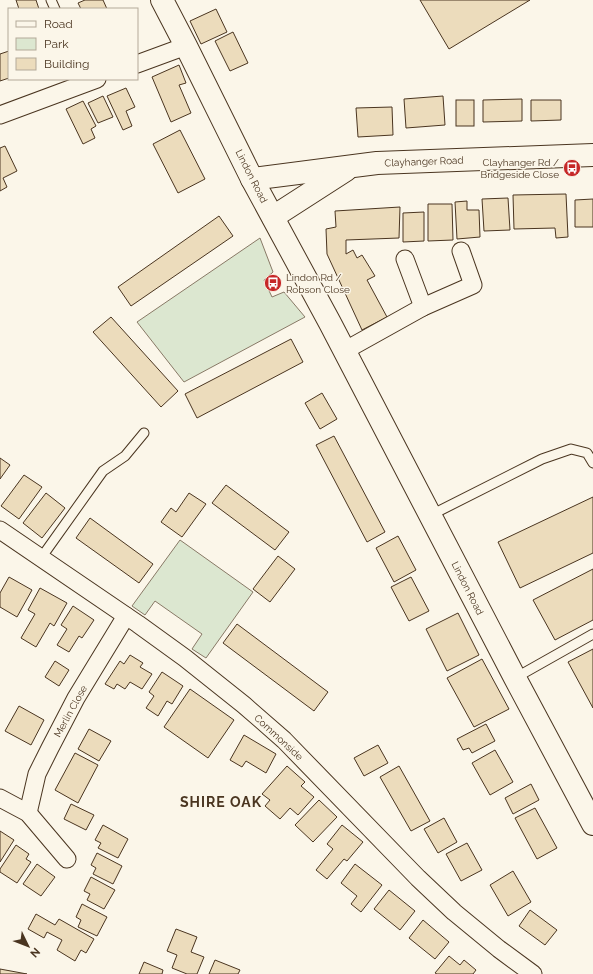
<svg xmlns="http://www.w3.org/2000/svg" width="593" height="974" viewBox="0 0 593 974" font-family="Raleway,sans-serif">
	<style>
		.green { fill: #dce7d0; stroke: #887966 }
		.building { fill: #ecdcbc; stroke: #4a3520 }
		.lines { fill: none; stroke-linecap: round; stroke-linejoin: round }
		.lane-casing { stroke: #4a3520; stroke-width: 11 }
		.street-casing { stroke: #4a3520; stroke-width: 19 }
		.secondary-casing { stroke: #4a3520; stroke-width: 24 }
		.lane { stroke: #fbf6e9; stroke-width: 9 }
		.street { stroke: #fbf6e9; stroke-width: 17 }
		.secondary { stroke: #fbf6e9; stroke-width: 22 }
		.labels { text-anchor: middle; stroke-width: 3; stroke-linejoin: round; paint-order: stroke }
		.street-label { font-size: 10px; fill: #4a3520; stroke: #fbf6e9 }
		.poi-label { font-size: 10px; fill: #4a3520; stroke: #fbf6e9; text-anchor: end }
		.district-label { font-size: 14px; font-weight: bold; letter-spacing: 1px; fill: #4a3520; stroke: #fbf6e9 }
	</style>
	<rect width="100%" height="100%" fill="#fbf6e9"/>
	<g class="green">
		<path d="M260,238L273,272L264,280L272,297L284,292L305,317L184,382L137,322Z"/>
		<path d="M180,540L253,592L206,658L192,649L202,634L155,601L145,615L132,606Z"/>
	</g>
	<g class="building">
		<path d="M16,0H36L39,9H19Z"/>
		<path d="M85,0H103L107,9H81L78,3Z"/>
		<path d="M420,0H530L449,49Z"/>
		<path d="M216,9L227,32L201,44L190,21Z"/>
		<path d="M233,32L248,63L230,71L215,41Z"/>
		<path d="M9,51V78L0,81V54Z"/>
		<path d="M179,65L186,83L179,85L191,113L171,122L152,77Z"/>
		<path d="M126,88L135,107L126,111L132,126L123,130L107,96Z"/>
		<path d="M103,96L113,117L98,123L88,103Z"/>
		<path d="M443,96L445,125L406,128L404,99Z"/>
		<path d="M522,99V121L483,122V100Z"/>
		<rect x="456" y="100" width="18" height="26"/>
		<path d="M531,100H561V120L531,121Z"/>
		<path d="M83,101L96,126L91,129L95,138L83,144L66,109Z"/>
		<path d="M392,107L393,135L358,137L356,108Z"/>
		<path d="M180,130L205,179L178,193L153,144Z"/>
		<path d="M5,146L17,171L3,178L7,187L0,191V148Z"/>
		<path d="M566,194L568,237L556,238L555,228L514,229L513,195Z"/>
		<path d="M508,198L510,230L484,231L482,199Z"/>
		<path d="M593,199V227H575V200Z"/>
		<path d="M467,201V210H479L480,237L457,239L455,202Z"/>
		<path d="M428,204H452L453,240L428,241Z"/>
		<path d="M400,207L399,238L346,240V254L353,250L357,258L362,255L375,276L367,280L387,317L362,330L327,254L326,229L336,227L335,211Z"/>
		<path d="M424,212V241L403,242V213Z"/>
		<path d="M219,216L233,236L131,306L118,287Z"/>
		<path d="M111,317L178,391L161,407L93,332Z"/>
		<path d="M291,339L303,362L197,418L185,394Z"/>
		<path d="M322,393L337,419L320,429L305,403Z"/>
		<path d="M334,436L385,532L367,542L316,445Z"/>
		<path d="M0,458L10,465L0,479Z"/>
		<path d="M24,475L42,487L19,519L1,506Z"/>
		<path d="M226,485L289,532L275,550L212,503Z"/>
		<path d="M46,493L65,508L42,538L23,523Z"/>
		<path d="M189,493L206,504L182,537L161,522L171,508L176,512Z"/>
		<path d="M593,497V553L520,588L498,542Z"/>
		<path d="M90,518L153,564L139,583L76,538Z"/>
		<path d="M398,536L416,570L394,582L376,548Z"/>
		<path d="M278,556L295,569L270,602L253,589Z"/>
		<path d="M593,569V620L555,640L533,600Z"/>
		<path d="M9,577L32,590L17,617L0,607V593Z"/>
		<path d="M411,577L429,611L409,621L391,587Z"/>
		<path d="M40,588L67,603L54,626L50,623L36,647L21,638L35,614L28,610Z"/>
		<path d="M73,606L94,620L82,638L79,636L69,652L57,645L67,629L61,625Z"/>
		<path d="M458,613L479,655L447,671L426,629Z"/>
		<path d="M237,624L328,692L314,711L223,643Z"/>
		<path d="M593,649V708L568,662Z"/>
		<path d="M130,655L143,663L140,667L152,674L142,689L130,682L125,689L117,684L114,689L105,684L120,661L124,664Z"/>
		<path d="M482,659L509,709L474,727L447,678Z"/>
		<path d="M55,661L69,670L59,686L45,677Z"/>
		<path d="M162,672L183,686L172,704L167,701L158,716L146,708L154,696L149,692Z"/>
		<path d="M190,689L234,720L208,758L164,727Z"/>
		<path d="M19,706L44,720L31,745L5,731Z"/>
		<path d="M486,724L495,741L472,753L469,748L463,750L457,739Z"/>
		<path d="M89,729L111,741L99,761L78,749Z"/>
		<path d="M244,735L276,754L266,773L246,761L242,767L230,760Z"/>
		<path d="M378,745L388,763L364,776L354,758Z"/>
		<path d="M495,750L513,782L490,795L472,763Z"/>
		<path d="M75,753L98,765L78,803L55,790Z"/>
		<path d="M287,766L305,782L301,786L314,797L298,815L290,808L280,819L265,806L270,800L262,794Z"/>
		<path d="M399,766L430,821L411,831L380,777Z"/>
		<path d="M531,784L539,800L513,814L505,798Z"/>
		<path d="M319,800L337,817L313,842L295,825Z"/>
		<path d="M71,804L94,815L86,830L64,819Z"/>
		<path d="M535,808L557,848L537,859L515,818Z"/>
		<path d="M444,818L457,842L438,853L424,829Z"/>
		<path d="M103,825L128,839L118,858L98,848L101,843L95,840Z"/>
		<path d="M342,825L363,842L347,861L344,859L327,879L316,870L333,849L327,844Z"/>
		<path d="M0,831L14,840L0,862Z"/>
		<path d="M467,843L482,870L461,881L446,854Z"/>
		<path d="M16,845L29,854L26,859L31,862L17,883L0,872V869Z"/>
		<path d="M97,853L122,866L113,884L93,874L96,868L91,865Z"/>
		<path d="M37,864L55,877L41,896L23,884Z"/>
		<path d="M355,864L382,885L361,912L351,904L357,896L341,883Z"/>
		<path d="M513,871L531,902L508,916L490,885Z"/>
		<path d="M91,877L115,890L104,909L87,900L90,894L84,891Z"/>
		<path d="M389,890L415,911L400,930L374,909Z"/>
		<path d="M82,904L107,917L97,936L78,927L81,920L76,917Z"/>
		<path d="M530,910L557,930L545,945L519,926Z"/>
		<path d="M36,914L55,925L59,919L94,939L86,953L81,950L75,961L57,950L62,940L47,932L44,938L28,929Z"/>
		<path d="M423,920L449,942L435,959L409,938Z"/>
		<path d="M176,929L197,937L191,952L204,957L197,974H187L172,968L177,955L167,951Z"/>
		<path d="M449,956L460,965L464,960L476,970L473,974H437L435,973Z"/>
		<path d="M215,960L240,970L238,974H209Z"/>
		<path d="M144,962L163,970L162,974H139Z"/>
		<path d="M0,969L27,974H0Z"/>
	</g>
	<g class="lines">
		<defs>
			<g id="lane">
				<path d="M51,0L55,9"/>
				<path d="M431,515L542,459L571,449L587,453L593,463"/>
				<path d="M41,558L103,471L125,456L144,433"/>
				<path d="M515,678L593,634"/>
			</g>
			<g id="street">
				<path d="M137,64L186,46"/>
				<path d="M0,115L97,79"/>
				<path d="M405,259L423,307"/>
				<path d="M344,351L423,307L473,285L461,251"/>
				<path d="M0,530L138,624L185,658L244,705L284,740L418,878L454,912L499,949L533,974"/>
				<path d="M0,798L28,813L67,859"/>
				<path d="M28,813L37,774L50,748L76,698L126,616"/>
			</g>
			<g id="secondary">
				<path d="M162,0L186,46L252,179L330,323L515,678L593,824"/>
				<path d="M252,179L377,163L593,155"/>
				<path d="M273,217L346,170"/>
			</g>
		</defs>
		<use href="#lane" class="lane-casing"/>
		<use href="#street" class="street-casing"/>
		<use href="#secondary" class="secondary-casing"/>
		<use href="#lane" class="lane"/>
		<use href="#street" class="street"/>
		<use href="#secondary" class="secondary"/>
	</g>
	<defs>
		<symbol id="bus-disc" viewBox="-11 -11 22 22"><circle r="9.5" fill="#c62828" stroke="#fbf6e9"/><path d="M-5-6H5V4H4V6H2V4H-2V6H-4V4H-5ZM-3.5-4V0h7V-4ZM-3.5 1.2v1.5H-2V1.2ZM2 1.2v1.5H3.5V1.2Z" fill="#fff"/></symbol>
	</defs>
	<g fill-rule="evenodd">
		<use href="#bus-disc" x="562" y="158" width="20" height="20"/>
		<use href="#bus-disc" x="263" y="273" width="20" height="20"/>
	</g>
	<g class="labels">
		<g class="street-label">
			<text transform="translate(424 161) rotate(-2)" y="4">Clayhanger Road</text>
			<text transform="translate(252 176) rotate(63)" y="4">Lindon Road</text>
			<text transform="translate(468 588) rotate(63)" y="4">Lindon Road</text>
			<text transform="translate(70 711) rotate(-61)" y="4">Merlin Close</text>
			<text transform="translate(279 737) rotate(43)" y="4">Commonside</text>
		</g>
		<g class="poi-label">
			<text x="559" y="166">Clayhanger Rd /<tspan x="559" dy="12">Bridgeside Close</tspan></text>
			<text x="286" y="281" text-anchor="start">Lindon Rd /<tspan x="286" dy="12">Robson Close</tspan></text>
		</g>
		<g class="district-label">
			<text x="221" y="807">SHIRE OAK</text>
		</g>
	</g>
	<rect x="8" y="8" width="130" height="72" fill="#fbf6e9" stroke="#b4a999"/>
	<rect x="16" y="21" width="20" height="6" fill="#fbf6e9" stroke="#b4a999"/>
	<text x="44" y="28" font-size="12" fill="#4a3520">Road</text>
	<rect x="16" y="38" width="20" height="12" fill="#dce7d0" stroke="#b4a999"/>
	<text x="44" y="48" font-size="12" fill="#4a3520">Park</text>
	<rect x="16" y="58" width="20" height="12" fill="#ecdcbc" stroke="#b4a999"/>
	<text x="44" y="68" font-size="12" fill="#4a3520">Building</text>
	<g transform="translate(28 946) rotate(133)" stroke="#fbf6e9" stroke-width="3" paint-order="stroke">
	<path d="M0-3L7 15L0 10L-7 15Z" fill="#4a3520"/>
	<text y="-6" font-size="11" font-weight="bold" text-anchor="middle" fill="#4a3520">N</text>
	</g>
</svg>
